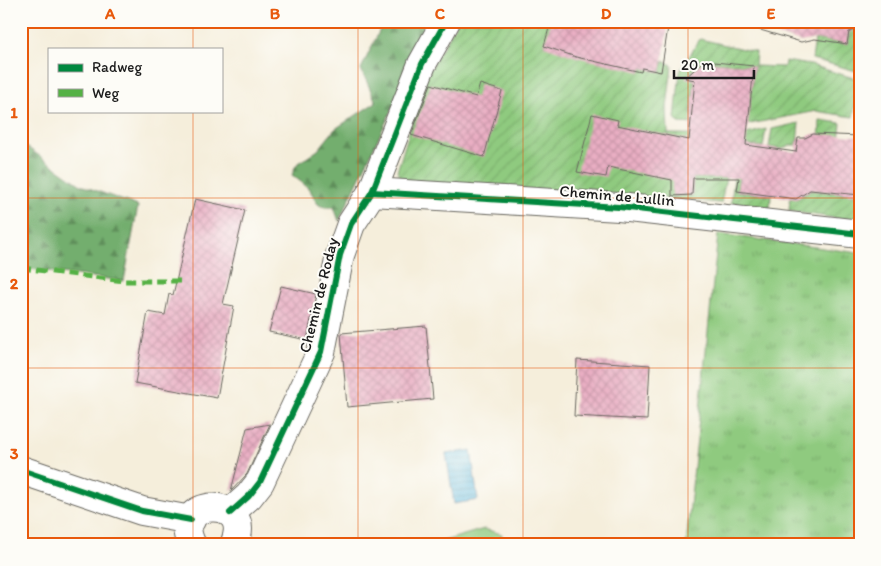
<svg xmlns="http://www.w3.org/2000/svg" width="881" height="566" viewBox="0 0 881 566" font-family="Itim,sans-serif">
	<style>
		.grass { fill: url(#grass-tufts); stroke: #56734e }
		.forest { fill: url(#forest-firs); stroke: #486545 }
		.garden { fill: url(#garden-furrows); stroke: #56734e; fill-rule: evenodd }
		.pitch { fill: #8fca7f; stroke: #56734e }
		.water { fill: url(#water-rules); stroke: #3e6a7c }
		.building { fill: url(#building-cross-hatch) }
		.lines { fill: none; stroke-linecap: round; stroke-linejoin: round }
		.minor-casing { stroke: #68665f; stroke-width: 30 }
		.minor { stroke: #fff; stroke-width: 28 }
		.quiet { stroke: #55b145; stroke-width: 5; stroke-dasharray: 10 5; stroke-linecap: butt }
		.cycleway-casing { stroke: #fdfcf7; stroke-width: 9 }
		.cycleway { stroke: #00873e; stroke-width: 6 }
		.grid { fill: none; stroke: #e8590c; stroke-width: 1; stroke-opacity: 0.55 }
		.labels { text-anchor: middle; stroke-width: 4; stroke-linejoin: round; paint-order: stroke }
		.street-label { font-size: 16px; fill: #1c1c1c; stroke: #fdfcf7 }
		.neatline { fill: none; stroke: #e8590c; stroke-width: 2 }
		.grid-label { font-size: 16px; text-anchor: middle; font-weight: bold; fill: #e8590c }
	</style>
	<defs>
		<pattern id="grass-tufts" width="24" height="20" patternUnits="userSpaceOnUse" patternTransform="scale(1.25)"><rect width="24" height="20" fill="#8fca7f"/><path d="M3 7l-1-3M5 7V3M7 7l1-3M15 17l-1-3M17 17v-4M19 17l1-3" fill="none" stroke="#7bad6d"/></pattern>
		<pattern id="forest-firs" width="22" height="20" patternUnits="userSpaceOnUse" patternTransform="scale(1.25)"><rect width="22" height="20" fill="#73ae6e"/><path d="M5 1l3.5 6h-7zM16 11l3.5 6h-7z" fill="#5e8d5a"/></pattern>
		<pattern id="garden-furrows" width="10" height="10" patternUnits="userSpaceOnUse" patternTransform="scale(1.25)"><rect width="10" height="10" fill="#8fca7f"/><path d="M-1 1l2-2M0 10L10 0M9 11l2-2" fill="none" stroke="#7bad6d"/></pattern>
		<pattern id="water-rules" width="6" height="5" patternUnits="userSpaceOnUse" patternTransform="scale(1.25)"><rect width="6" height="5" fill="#60b8dd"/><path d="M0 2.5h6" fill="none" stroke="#4e95b2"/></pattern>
		<pattern id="building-cross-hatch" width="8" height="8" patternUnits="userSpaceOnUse" patternTransform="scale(1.25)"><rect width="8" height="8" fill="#e9aec3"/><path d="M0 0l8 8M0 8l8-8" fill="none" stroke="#c795a7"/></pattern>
	</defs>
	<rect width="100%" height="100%" fill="#fdfcf7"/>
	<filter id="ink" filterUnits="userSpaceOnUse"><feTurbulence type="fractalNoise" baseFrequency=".02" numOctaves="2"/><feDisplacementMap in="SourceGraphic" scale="10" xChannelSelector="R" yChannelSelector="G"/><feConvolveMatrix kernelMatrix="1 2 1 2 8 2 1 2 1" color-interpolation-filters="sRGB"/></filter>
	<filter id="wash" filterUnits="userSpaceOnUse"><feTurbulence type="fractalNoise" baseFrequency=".0096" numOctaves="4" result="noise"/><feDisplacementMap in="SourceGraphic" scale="20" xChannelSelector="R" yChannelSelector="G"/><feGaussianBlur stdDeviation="1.12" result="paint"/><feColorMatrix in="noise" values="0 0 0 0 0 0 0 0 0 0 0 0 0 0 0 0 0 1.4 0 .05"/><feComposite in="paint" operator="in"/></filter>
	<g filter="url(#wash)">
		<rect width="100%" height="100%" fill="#f5eedb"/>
		<path class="grass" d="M718,234L860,253V545H686Z"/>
		<g class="forest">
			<path d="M384,21H434L339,221L334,207C312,208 319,201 308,188C303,183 297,179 292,175L296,165L318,150L335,129L376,102L361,69Z"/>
			<path d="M21,143L81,185L138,206L124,281L21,268Z"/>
		</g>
		<g class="garden">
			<path d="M458,21H564L642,68L661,72L663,61L672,65L667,107L668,134H700L672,196L692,195L693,178H726L721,203L671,199L602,198L405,185L397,171L427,75Z"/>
			<path d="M851,21H860V72L812,59L815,39L847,44Z"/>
			<path d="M700,39L756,52L755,66L784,67L785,61L811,65L860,80L853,117L816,111L735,127L679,123L675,118L680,71ZM714,62L754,66L748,121L691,114L695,77L713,69Z"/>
			<path d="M820,120L841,123L839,140L819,144Z"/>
			<path d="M799,123L797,145H792L782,149L769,147L772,129Z"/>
			<path d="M766,129L763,147L743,144L737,191L771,196L770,208L731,203L739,136Z"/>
			<path d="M810,190L860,195V222L789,211L790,198L797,199Z"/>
		</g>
		<path class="pitch" d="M484,529L502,534L501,545H430Z"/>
		<path class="water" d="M471,450L478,500L454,504L446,454Z"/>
		<g id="blocks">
			<g class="building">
				<path d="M551,21H669L661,72L642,68L641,72L576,57L544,46Z"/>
				<path d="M751,21H852L853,31L849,32L847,44L815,39L801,42L750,27Z"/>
				<path d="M704,61L754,66L746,145L796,152L798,138H805L813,134L860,136V195L810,190L796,199L737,191L739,178H693L692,195L672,196V180L608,167L606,177L577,172L592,114L618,120L617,125L689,140L695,80L685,78Z"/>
				<path d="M431,84L476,97L480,84L502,91L484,157L411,135Z"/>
				<path d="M195,199L245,210L223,304L234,306L217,398L135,383L148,312L165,315L169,294L173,295Z"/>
				<path d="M281,286L316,294L307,340L269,332Z"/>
				<path d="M426,326L433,399L347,407L341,333Z"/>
				<path d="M577,360L650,365L647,420L574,416Z"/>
				<path d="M270,424L247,474L231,491L247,428Z"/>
			</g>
		</g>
	</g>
	<g filter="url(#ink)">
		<use href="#blocks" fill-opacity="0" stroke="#68665f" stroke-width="1"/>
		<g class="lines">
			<defs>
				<g id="minor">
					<path d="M372,192L619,207L860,234"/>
					<path d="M21,470L142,511L191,520"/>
					<path d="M230,513L249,496L260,482L321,352L340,255L351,224L372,192L422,64L446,21"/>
					<path d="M192,545C167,497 257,493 234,545"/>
				</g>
			</defs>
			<use href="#minor" class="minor-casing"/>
			<use href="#minor" class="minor"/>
			<path class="quiet" d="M21,268L124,281H180"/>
			<defs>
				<g id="cycleway">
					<path d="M372,192L619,207L860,234"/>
					<path d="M21,470L142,511L191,520"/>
					<path d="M230,513L249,496L260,482L321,352L340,255L351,224L372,192L422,64L446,21"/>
				</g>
			</defs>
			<use href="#cycleway" class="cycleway-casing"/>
			<use href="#cycleway" class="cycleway"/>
		</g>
	</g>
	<path class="grid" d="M193,21V49M358,21V545M523,21V545M688,21V545M193,111V545M21,198H860M21,368H860"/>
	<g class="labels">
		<g class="street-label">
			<text transform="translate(617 195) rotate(5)" y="6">Chemin de Lullin</text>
			<text transform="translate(318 295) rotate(-76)" y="6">Chemin de Roday</text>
		</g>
	</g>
	<rect width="881" height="566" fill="none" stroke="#fdfcf7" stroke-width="55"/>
	<rect x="48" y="48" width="175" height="65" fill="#fdfcf7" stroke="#a3a29f"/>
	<rect x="58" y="64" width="25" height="8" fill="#00873e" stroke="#a3a29f"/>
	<text x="92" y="72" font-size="15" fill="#1c1c1c">Radweg</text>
	<rect x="58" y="89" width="25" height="8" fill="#55b145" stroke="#a3a29f"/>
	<text x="92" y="98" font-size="15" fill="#1c1c1c">Weg</text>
	<path d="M674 70v8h80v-8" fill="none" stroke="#1c1c1c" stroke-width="2.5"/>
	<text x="681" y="70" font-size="15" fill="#1c1c1c" stroke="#fdfcf7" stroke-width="4" paint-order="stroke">20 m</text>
	<rect x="28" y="28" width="826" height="510" class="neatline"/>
	<g class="grid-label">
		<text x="110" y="19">A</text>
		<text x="275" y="19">B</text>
		<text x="440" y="19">C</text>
		<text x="606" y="19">D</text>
		<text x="771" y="19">E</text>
		<text x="14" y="118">1</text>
		<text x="14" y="289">2</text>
		<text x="14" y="459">3</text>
	</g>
</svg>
